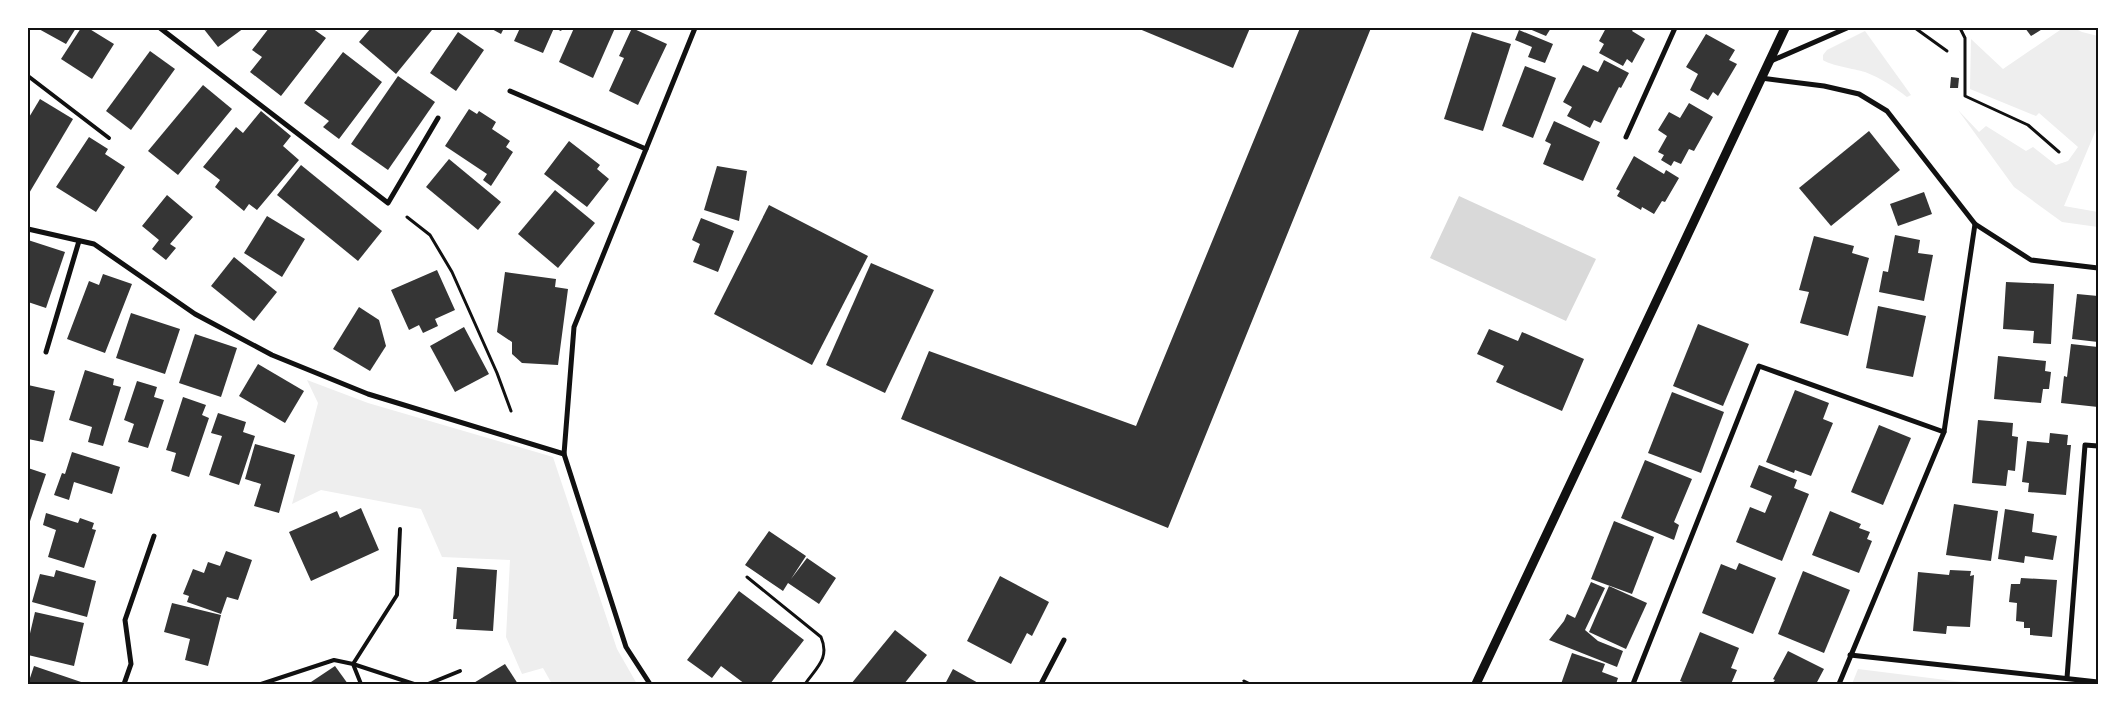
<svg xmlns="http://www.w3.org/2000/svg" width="2126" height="712" viewBox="0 0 2126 712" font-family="Commissioner,sans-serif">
<rect width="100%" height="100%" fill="#fff"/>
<g fill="#eee">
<polygon points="2063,28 2074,28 2082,32 2098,36 2098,125 2064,206 2098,212 2098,227 2062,222 2014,187 1958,110 1979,132 1986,126 2026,151 2033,147 2056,165 2068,161 2078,147 2039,113 2036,116 1970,89 1971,39 2003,69"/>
<path d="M1865 31 1911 95 1907 97C1894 87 1881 78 1865 72 1855 69 1829 65 1823 60V55L1827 50Z"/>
<polygon points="307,380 368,403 553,457 617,649 637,684 552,684 543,668 522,674 506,637 510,560 442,557 421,509 321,490 292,504 318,403"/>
<polygon points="1858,669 1978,684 1852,684"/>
</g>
<polygon fill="#d9d9d9" points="1459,196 1596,259 1566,321 1430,258"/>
<g fill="#353535">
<polygon points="37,28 76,28 66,44"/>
<polygon points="81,28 88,28 114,44 92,79 61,59"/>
<polygon points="203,28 244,28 218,47"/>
<polygon points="269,28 312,28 326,38 281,96 250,72 262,57 252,50"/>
<polygon points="371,28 429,28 432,30 396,74 359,42"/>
<polygon points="490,28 504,28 501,34"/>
<polygon points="520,28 563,28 561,31 554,28 543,53 514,41"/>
<polygon points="574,28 615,28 593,78 559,62"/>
<polygon points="632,28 667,44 638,105 609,91 624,58 619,56"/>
<polygon points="1137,28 1250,28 1233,68"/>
<polygon points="1300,28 1371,28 1168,528 901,419 929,351 1136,426"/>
<polygon points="1527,28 1551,28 1546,36"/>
<polygon points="1606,28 1634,28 1632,31 1645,39 1632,63 1627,59 1623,66 1599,53 1604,44 1599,41"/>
<polygon points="2025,28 2044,28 2031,36"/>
<polygon points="1519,30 1553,44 1545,63 1528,57 1532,47 1515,40"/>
<polygon points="458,32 484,50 456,91 430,73"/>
<polygon points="1472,32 1511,44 1483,131 1444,119"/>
<polygon points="1706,34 1735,50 1729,60 1737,64 1718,96 1713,92 1708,100 1690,90 1698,74 1686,67"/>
<polygon points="150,51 175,69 131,130 106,111"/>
<polygon points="343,52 382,82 339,139 323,127 329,121 304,103"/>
<polygon points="1604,60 1629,73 1621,88 1619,87 1601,123 1594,120 1590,128 1567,116 1572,107 1563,102 1583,65 1598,72"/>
<polygon points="1525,66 1556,78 1533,138 1502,126"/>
<polygon points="398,76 435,102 388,170 351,144"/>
<polygon points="1951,77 1959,78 1958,88 1950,88"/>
<polygon points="203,85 232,109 178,175 148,151"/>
<polygon points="40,99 73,119 28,195 28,119"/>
<polygon points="1689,103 1713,117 1694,151 1689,149 1681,164 1674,161 1671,166 1661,160 1664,155 1658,152 1667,136 1658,130 1669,112 1680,118"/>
<polygon points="469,109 477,114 479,111 496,122 492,129 510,141 506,147 513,152 491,186 483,180 487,174 445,146"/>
<polygon points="261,111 291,136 283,146 299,160 257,210 249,204 244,211 215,187 220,180 203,167 236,127 243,133"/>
<polygon points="1554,121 1600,142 1583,181 1543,164 1551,144 1545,141"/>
<polygon points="1869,131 1900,170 1831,226 1799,188"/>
<polygon points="89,137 108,149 105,154 125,167 96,212 56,187"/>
<polygon points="569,141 600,165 597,169 609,179 587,207 544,174"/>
<polygon points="1634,156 1664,174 1666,170 1679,178 1665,202 1662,201 1654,214 1642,207 1641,210 1617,196 1620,191 1616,189"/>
<polygon points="449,159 501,202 478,230 426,187"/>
<polygon points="301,165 382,231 358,261 277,195"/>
<polygon points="717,166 747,171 739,221 704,210"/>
<polygon points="555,190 595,223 558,268 518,234"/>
<polygon points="1924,192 1932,214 1898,226 1890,204"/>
<polygon points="167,195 193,217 170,244 176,248 166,260 152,249 159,240 142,226"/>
<polygon points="769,205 868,256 812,365 714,314"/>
<polygon points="267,216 305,239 282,277 244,253"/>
<polygon points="701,218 734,231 718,272 693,262 700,244 692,240"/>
<polygon points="1895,235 1920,240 1918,253 1933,255 1924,301 1879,292 1883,271 1888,272"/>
<polygon points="1814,236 1854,246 1852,253 1869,258 1848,336 1800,323 1809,292 1799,290"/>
<polygon points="28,240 65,252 46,308 28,302"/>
<polygon points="234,257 277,292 254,321 211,286"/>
<polygon points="871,263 934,290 885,393 826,365"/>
<polygon points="437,270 455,310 435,319 438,326 423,333 419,325 409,330 391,290"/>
<polygon points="505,272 556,279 555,287 568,289 558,365 522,363 512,354 512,342 497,332"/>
<polygon points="103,274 132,284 105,353 67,339 89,281 99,285"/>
<polygon points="2006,282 2054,284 2051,344 2033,343 2034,331 2003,329"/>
<polygon points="2077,294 2098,296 2098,342 2072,339"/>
<polygon points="1878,306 1926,316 1913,377 1866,368"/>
<polygon points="359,307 379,320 386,346 370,371 333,349"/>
<polygon points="131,313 180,329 165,374 116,358"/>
<polygon points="1698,324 1749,344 1723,406 1673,386"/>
<polygon points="464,327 489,374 455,392 430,346"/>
<polygon points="1489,329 1518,341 1522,332 1584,359 1562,411 1496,382 1504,366 1477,354"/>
<polygon points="195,334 237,348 221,397 179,383"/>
<polygon points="2071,344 2098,347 2098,407 2061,403 2064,376 2067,377"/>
<polygon points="1998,356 2046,361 2045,371 2051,372 2049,389 2043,389 2041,403 1994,399"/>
<polygon points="258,364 304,391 285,423 239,396"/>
<polygon points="85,370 114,379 113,385 121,387 103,446 88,442 92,427 69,420"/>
<polygon points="137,381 157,387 154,397 164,400 148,448 128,442 134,424 124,420"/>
<polygon points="28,385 55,391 43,442 28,439"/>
<polygon points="1795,390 1829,403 1823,419 1833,423 1811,476 1795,470 1794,473 1766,462"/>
<polygon points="1672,392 1724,412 1701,473 1648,453"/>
<polygon points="183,397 206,405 202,415 209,418 189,477 171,471 176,453 166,450"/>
<polygon points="218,413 246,422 243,432 255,436 239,485 209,475 222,436 211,433"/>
<polygon points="1978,420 2013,423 2012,436 2018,437 2015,471 2008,470 2006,486 1972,483"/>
<polygon points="1879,425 1911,438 1883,505 1851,492"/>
<polygon points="2050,433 2068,435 2067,445 2071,445 2066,495 2028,492 2029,483 2022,482 2027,441 2049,443"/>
<polygon points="255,444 295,455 279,513 254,506 261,484 245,479"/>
<polygon points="72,452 120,467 112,494 74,482 69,500 54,495 62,473 65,474"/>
<polygon points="1645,460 1692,479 1674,522 1679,525 1674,540 1621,518"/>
<polygon points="1759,465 1797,480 1794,488 1809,494 1782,561 1736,542 1750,507 1765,513 1772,496 1750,487"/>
<polygon points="28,468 46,474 28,527"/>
<polygon points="1954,504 1998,511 1991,561 1946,555"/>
<polygon points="361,508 379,550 311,581 289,532 337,511 340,518"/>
<polygon points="2005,509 2034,514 2032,532 2057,536 2053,560 2025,556 2024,563 1998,559"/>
<polygon points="1830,511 1861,524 1859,528 1870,532 1867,539 1872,541 1859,573 1812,555"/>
<polygon points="46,513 78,523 80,518 94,523 92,529 96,530 84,568 48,557 56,530 43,525"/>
<polygon points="1614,521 1654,537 1632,594 1591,579"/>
<polygon points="769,531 806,556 791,579 807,558 836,578 819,604 788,583 783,591 745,565"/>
<polygon points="226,551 252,560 238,600 227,597 221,614 187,602 189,596 183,594 193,569 204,573 208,562 220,566"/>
<polygon points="1739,563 1776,578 1753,634 1702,613 1721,564 1736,570"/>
<polygon points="457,567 497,570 493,631 456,629 457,619 453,619"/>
<polygon points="56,570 96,581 87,617 32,602 40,574 54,577"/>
<polygon points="1950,570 1971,571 1970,576 1974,575 1970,627 1947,626 1946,634 1913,631 1918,572 1949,575"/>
<polygon points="1803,571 1850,590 1824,653 1778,634"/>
<polygon points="1000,576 1049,602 1032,636 1027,633 1011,664 967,641"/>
<polygon points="2021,578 2057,580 2052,637 2030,635 2030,628 2024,628 2024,622 2016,621 2017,603 2009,602 2011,584 2020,584"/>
<polygon points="1591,582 1605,588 1585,630 1598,641 1623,651 1617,667 1549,640 1564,621 1567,614 1575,618"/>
<polygon points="1609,586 1647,603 1626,649 1589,632"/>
<polygon points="739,591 804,640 770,684 745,684 721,666 712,678 687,660"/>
<polygon points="172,603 221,615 208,666 185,660 190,639 164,632"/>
<polygon points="35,612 84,623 74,666 28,655 28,642"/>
<polygon points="895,630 927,655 904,684 851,684"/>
<polygon points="1700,632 1739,648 1731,668 1737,670 1731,684 1688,684 1680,681"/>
<polygon points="1788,651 1824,669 1816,684 1772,684 1775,680 1773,679"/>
<polygon points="1572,653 1605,664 1602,672 1618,678 1616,684 1561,684"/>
<polygon points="505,664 518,684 472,684"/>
<polygon points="34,666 84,683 84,684 28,684"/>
<polygon points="335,666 348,684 308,684"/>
<polygon points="953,669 980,684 945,684"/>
</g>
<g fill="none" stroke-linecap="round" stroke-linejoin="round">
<g stroke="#111" stroke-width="3">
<polyline points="1915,28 1947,51"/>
<polyline points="1960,28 1965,38 1965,96 2028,125 2059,152"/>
<polyline points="407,217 430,235 452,272 497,373 511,411"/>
<path d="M747 577 821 637C830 658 817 667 805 684"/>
<polyline points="1244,681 1250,684"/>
</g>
<g stroke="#111" stroke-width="4">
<polyline points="28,76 109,138"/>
<polyline points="400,529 397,595 353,664 414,684"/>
<polyline points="261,684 334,660 353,664 361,684"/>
<polyline points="428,684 460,671"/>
</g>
<g stroke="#111" stroke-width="5">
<polyline points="160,28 388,203 438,118"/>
<polyline points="1771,61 1847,28"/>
<polyline points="1761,78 1824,86 1859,94 1887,111 1975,224 1944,432 1839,684"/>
<polyline points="510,91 646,149"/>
<polyline points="1626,137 1675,28"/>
<polyline points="1975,224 2031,260 2098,268"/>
<polyline points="28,229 94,244 195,314 272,355 368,394 564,454"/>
<polyline points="46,352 79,241"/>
<polyline points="1850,655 2098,682"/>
<polyline points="2067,678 2085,445 2098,446"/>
<polyline points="124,684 131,664 125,620 154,536"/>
<polyline points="650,684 626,647 564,454 574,327 695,28"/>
<polyline points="1041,684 1064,640"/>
<polyline points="1633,684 1759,366 1944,432"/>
</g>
<polyline stroke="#111" stroke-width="9" points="1476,684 1785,28"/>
</g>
<rect width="2126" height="712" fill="none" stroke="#ffffff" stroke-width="58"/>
<rect x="29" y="29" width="2068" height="654" fill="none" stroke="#111" stroke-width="2"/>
</svg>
